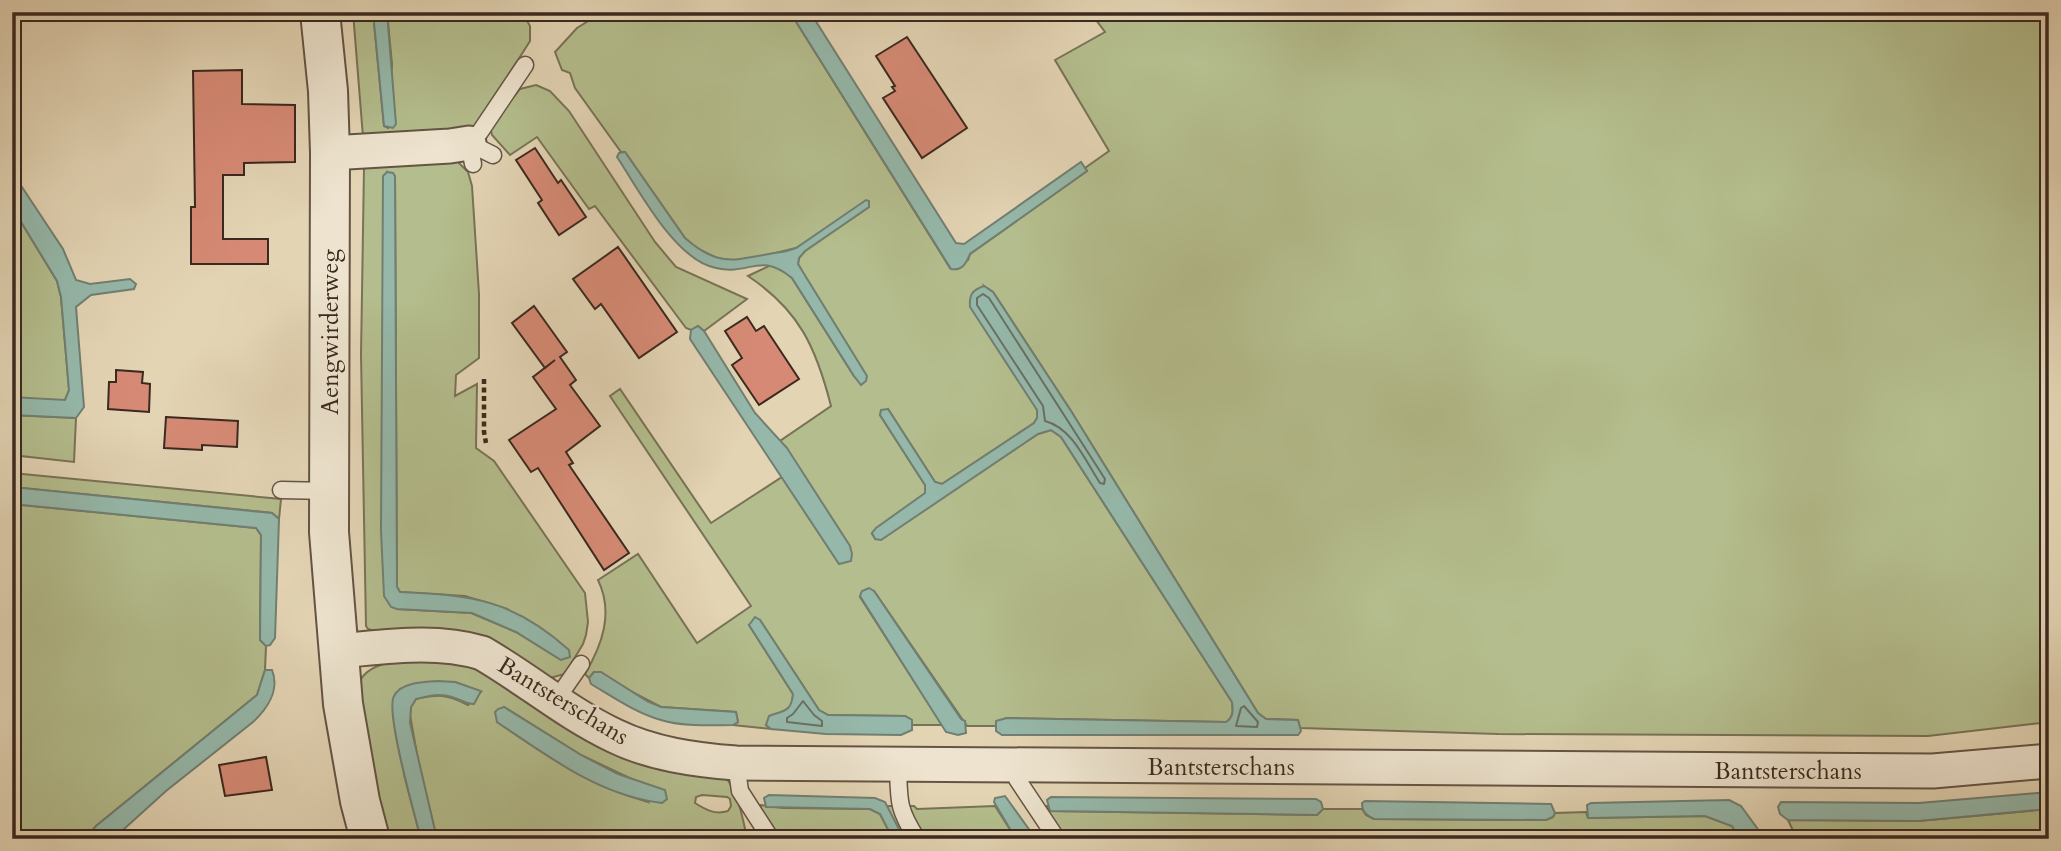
<svg xmlns="http://www.w3.org/2000/svg" width="2061" height="851" viewBox="0 0 2061 851" font-family="Cardo,serif">
<rect width="100%" height="100%" fill="#e3d4b4"/>
<filter id="stains"><feTurbulence type="fractalNoise" baseFrequency=".00286" numOctaves="4"/><feColorMatrix values="0 0 0 0 .2 0 0 0 0 .09 0 0 0 0 .02 0 0 0 .5 -.17"/></filter>
<radialGradient id="worn" r=".72"><stop offset=".6" stop-color="#630" stop-opacity="0"/><stop offset="1" stop-color="#630" stop-opacity=".3"/></radialGradient>
<g fill="#b4bd8d" stroke="#787356" stroke-width="2" fill-rule="evenodd">
<polygon points="353,12 373,12 384,126 388,128 392,64 387,12 522,12 530,26 530,41 479,122 462,136 363,137"/>
<path d="M603 12H790L950 268 968 260 970 254 1087 171 1085 168 1109 151 1055 60 1105 32 1090 12H2049V722L1928 736 1498 734 1300 728 1298 720 1266 719 1258 713 1071 411 993 292 984 286 1037 410V418L1034 423 942 484 935 482 888 409 880 415 925 485V494L877 528 872 534 876 539 1038 434 1051 430 1061 437 1232 702C1233 710 1234 717 1226 722L1007 718 997 721 996 726H967L874 591 860 597 942 725H912V720L905 716 828 715 819 710 760 620 749 625 793 694 792 705 766 725 771 729 733 725 738 722 736 712 661 707 594 672 589 678 585 674C602 645 614 613 598 580L638 554 697 643 751 606 610 396 620 389 711 523 782 477 839 563 787 448 780 441 831 406C816 347 799 310 748 276L771 265 780 268 792 278 854 376 862 384 798 264 799 258 805 251 869 207 796 248 747 260 737 261 717 258 696 248 685 238 625 152H621L575 88 570 73 562 70 555 52 577 28Z"/>
<polygon points="536,85 550,91 569,111 655,242 676,267 747,299 704,331 698,326 691,330 686,328 595,206 589,209 537,137 510,155 492,135 490,127 520,89"/>
<path d="M372 160H456L468 172 472 186 479 294V358L456 375 455 396 477 384 476 448 494 461 585 593 588 622 586 635 583 644 565 674 550 678 378 632 368 629 366 626 361 355 364 168ZM387 172 395 176 397 587 400 592 465 596 507 609 561 660 516 632 471 613 397 609Z"/>
<polygon points="12,207 57,281 61,297 69,390 65,400 50,401 12,397"/>
<polygon points="12,415 76,418 74,462 12,455"/>
<polygon points="12,473 281,499 279,519 272,513 264,512 12,487"/>
<polygon points="12,504 256,528 261,535 260,640 266,646 265,670 257,695 96,826 85,839 12,839"/>
<path d="M461 658 722 772C737 790 741 810 746 833H740L733 839H437L420 771 410 715 411 707 416 699C439 694 447 694 468 705L481 692 455 682 400 689 404 774 421 839H383L364 748 360 681C373 654 433 660 461 658ZM504 707 581 755 634 780 648 802C591 786 545 755 497 722ZM702 795 727 797 730 799 731 806 728 811C715 815 706 810 695 803L696 797Z"/>
<polygon points="761,805 783,808 870,809 880,814 893,839 774,839 759,815"/>
<polygon points="886,806 914,806 917,809 995,806 1016,839 904,839"/>
<polygon points="1039,806 1047,806 1050,811 1317,815 1323,809 1362,809 1366,815 1374,819 1546,820 1553,817 1555,813 1586,812 1588,818 1705,816 1732,826 1740,839 1061,839"/>
<polygon points="2049,809 2049,839 1797,839 1788,820 1918,821"/>
</g>
<g fill="#95b8aa" stroke="#717f72" stroke-width="2">
<polygon points="373,12 387,12 396,124 393,128 384,126"/>
<path d="M790 12H810L956 243 964 244 1081 162 1087 171 970 254C966 264 962 271 951 269Z"/>
<path d="M625 152 685 238C717 266 731 261 769 254 779 252 787 252 796 248L866 200 869 201V207L805 251 799 258 798 264 867 376 866 381 861 385 854 376 792 278C759 251 751 276 716 268 675 260 639 190 617 157L619 153Z"/>
<polygon points="12,172 63,249 76,280 90,284 130,279 136,284 134,289 91,295 76,307 84,407 76,418 12,415 12,397 65,400 69,390 61,297 57,281 12,207"/>
<path d="M387 172 393 173 395 176 397 587 400 592C472 595 514 600 569 650L570 657 561 660 516 632 472 613 397 609 391 607 384 596 381 531 383 176Z"/>
<path d="M984 286 993 292 1071 411 1258 713 1266 719 1298 720 1301 731 1298 735H1002L996 731V721L1007 718 1226 722C1234 717 1233 710 1232 702L1061 437 1051 430 1038 434 881 540 875 539 872 533 876 528 925 493V485L880 415 881 410 888 409 935 482 942 484 1034 423 1037 418V410L970 307C969 295 972 290 984 286Z"/>
<polygon points="698,326 704,331 755,413 787,448 850,546 852,554 851,561 839,564 690,339 691,330"/>
<polygon points="12,487 272,513 279,519 275,638 270,645 266,646 260,640 261,535 256,528 12,504"/>
<polygon points="869,588 874,591 961,719 965,721 966,733 958,735 946,732 860,596 862,591"/>
<path d="M755 617 760 620 819 710 828 715 905 716 912 720V730L901 735 826 734 771 729 766 725 769 716C784 710 791 713 793 694L749 625Z"/>
<path d="M265 670H272C280 690 267 709 253 722L166 791 113 839H85L96 826 257 695Z"/>
<path d="M594 672H601L647 701 661 707 736 712 738 722 733 725C709 725 684 727 661 720 636 713 613 697 591 684L589 678Z"/>
<path d="M438 681 455 682 481 691 474 704C465 704 460 699 452 697 439 693 428 696 416 699L411 707 410 723 437 839H421C415 816 385 712 394 696 401 682 424 682 438 681Z"/>
<path d="M504 707 581 755 618 774 665 790 667 799 662 803C599 796 548 756 497 722L495 712 498 709Z"/>
<polygon points="2049,792 2049,809 1918,821 1788,820 1780,814 1778,807 1781,802 1919,803"/>
<polygon points="769,795 875,798 885,802 904,839 893,839 880,814 870,809 766,807 764,798"/>
<polygon points="1005,796 1036,839 1016,839 994,802 995,798"/>
<polygon points="1051,797 1316,799 1321,802 1323,809 1317,815 1050,811 1047,800"/>
<polygon points="1729,800 1741,806 1765,839 1740,839 1732,826 1705,816 1588,818 1587,805 1591,803"/>
<path d="M1365 801 1551 804 1555 813 1553 817 1546 820 1374 819C1366 815 1362 812 1362 803Z"/>
</g>
<g fill="none" stroke-linecap="round" stroke-linejoin="round">
<g stroke="#687064" stroke-width="2">
<path d="M983 294 989 298 1105 479 1104 484 1100 483C1085 460 1072 428 1045 421L1043 406 977 305V298Z"/>
<polygon points="803,701 814,715 822,721 822,726 787,722 787,718 793,714"/>
<polygon points="1244,706 1258,722 1257,727 1236,726 1241,708"/>
</g>
</g>
<g fill="#d68a75" stroke="#3b291f" stroke-width="2">
<polygon points="907,37 967,128 922,158 883,98 895,91 892,87 895,86 876,56"/>
<polygon points="242,70 242,104 295,105 295,162 244,163 244,175 223,175 223,239 268,239 268,264 191,264 191,207 195,207 193,71"/>
<polygon points="535,148 558,183 561,180 586,217 559,235 538,203 542,200 516,160"/>
<polygon points="618,247 677,332 639,358 601,304 595,309 573,279"/>
<polygon points="534,306 567,352 560,357 576,380 570,385 600,426 566,452 573,463 569,465 629,553 604,570 538,468 531,472 509,440 556,409 533,377 555,360 545,368 512,323"/>
<polygon points="747,317 756,331 764,326 799,379 759,405 732,365 742,358 725,331"/>
<polygon points="116,370 143,372 142,383 150,384 149,412 108,409 109,382 116,382"/>
<polygon points="166,417 238,421 237,447 202,445 202,450 164,448"/>
<polygon points="266,757 272,790 225,796 219,765"/>
</g>
<g fill="none" stroke-linecap="round" stroke-linejoin="round">
<defs>
<g id="service">
<polyline points="469,143 480,132 525,65"/>
<polyline points="473,164 469,143 493,155"/>
<polyline points="281,490 329,491"/>
<polyline points="556,700 581,664"/>
<polyline points="736,763 740,791 771,839"/>
<path d="M898 764C899 800 897 808 917 839"/>
<polyline points="1019,765 1017,779 1057,839"/>
</g>
<g id="minor">
<polyline points="330,153 450,146 469,143"/>
<path d="M337 651C386 647 435 639 482 653 527 679 568 714 615 736 652 754 695 760 736 763L1933 771 2049 761"/>
</g>
<polyline id="tertiary" points="320,12 328,91 330,153 329,532 343,704 360,801 370,839"/>
</defs>
<use href="#service" stroke="#655444" stroke-width="19"/>
<use href="#minor" stroke="#655444" stroke-width="37"/>
<use href="#tertiary" stroke="#655444" stroke-width="42"/>
<polyline stroke="#3b291f" stroke-width="4.5" stroke-dasharray="5 3.5" stroke-linecap="butt" points="484,379 484,432 486,443"/>
<use href="#service" stroke="#ede3ce" stroke-width="16"/>
<use href="#minor" stroke="#ede3ce" stroke-width="33"/>
<use href="#tertiary" stroke="#ede3ce" stroke-width="38"/>
</g>
<g text-anchor="middle" dominant-baseline="central" stroke-width="5" stroke-linejoin="round" paint-order="stroke">
<g font-size="24" fill="#3b291f" stroke="#ede3ce">
<text transform="translate(330 332) rotate(-90)">Aengwirderweg</text>
<text transform="translate(563 701) rotate(31)">Bantsterschans</text>
<text x="1221" y="767">Bantsterschans</text>
<text x="1788" y="771">Bantsterschans</text>
</g>
</g>
<rect width="2061" height="851" fill="none" stroke="#e3d4b4" stroke-width="42"/>
<rect x="14" y="14" width="2033" height="823" fill="none" stroke="#3b291f" stroke-width="3.5"/>
<rect x="21" y="21" width="2019" height="809" fill="none" stroke="#3b291f" stroke-width="2"/>
<rect width="100%" height="100%" filter="url(#stains)"/>
<rect width="100%" height="100%" fill="url(#worn)"/>
</svg>
